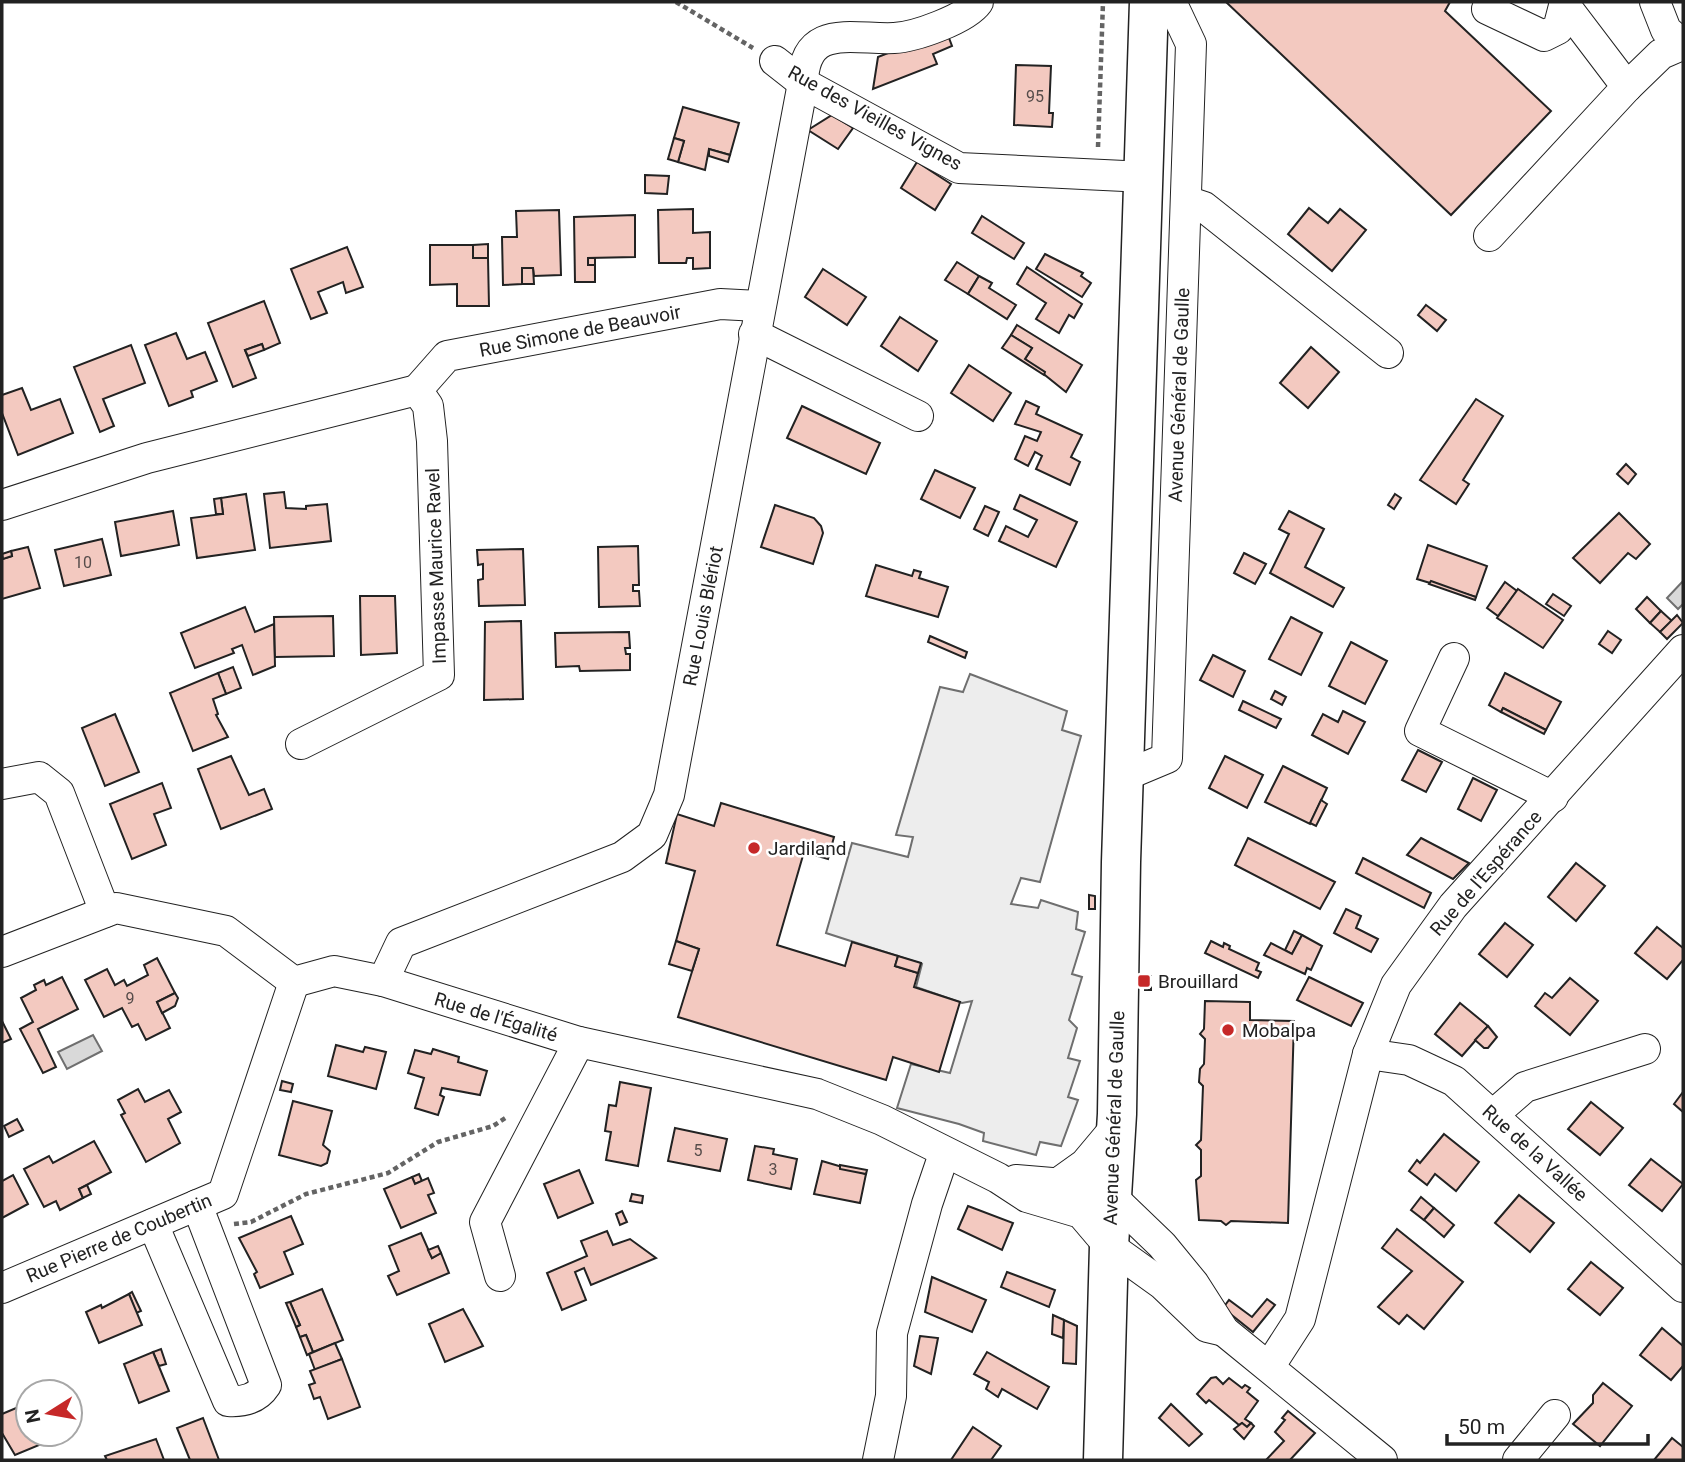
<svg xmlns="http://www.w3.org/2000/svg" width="1685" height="1462" viewBox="0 0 1685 1462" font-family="Roboto,sans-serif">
<rect width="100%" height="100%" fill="#fff"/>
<polygon fill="#ededed" stroke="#6f6f6f" stroke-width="2" points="970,674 1067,711 1062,730 1081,736 1040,882 1021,878 1011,904 1038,908 1041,900 1078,912 1076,929 1085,932 1072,974 1082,977 1069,1020 1077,1028 1068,1058 1080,1061 1068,1097 1078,1100 1061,1146 1040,1142 1036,1155 983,1141 984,1133 959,1124 897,1108 911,1064 950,1073 972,1001 962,1003 916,987 922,964 826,933 852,843 908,857 913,837 896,835 940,687 963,692"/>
<g fill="#d9d9d9" stroke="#6f6f6f" stroke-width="2">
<polygon points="1683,581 1683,604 1678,609 1667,598"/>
<polygon points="93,1035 102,1051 67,1069 58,1052"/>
</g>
<g fill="#f3c9c0" stroke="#222" stroke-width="2">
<polygon points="1226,2 1450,2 1445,11 1551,111 1451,215"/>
<polygon points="946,30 952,46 933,54 937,64 873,89 878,57"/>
<polygon points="1016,65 1051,66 1049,113 1053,113 1052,127 1014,125"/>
<polygon points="683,107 739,123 730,155 709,149 705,170 678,162 684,141 674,138"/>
<polygon points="832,115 853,128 838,149 808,130"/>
<polygon points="674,138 684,141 678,162 668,159"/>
<polygon points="709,149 730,155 728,162 709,156"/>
<polygon points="917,162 951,184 935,210 901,188"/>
<polygon points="645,175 669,176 667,194 645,193"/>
<polygon points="1309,208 1328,223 1340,209 1366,230 1332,271 1288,234"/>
<polygon points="693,209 693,233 710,232 710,268 693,269 693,258 687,258 686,263 659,263 658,210"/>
<polygon points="559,210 561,275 534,276 533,268 522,268 522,284 503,285 502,237 517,237 516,211"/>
<polygon points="635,215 635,257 588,258 588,265 595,265 595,282 575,282 574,217"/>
<polygon points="982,216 1024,243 1014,259 972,233"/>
<polygon points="488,244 488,258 473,258 473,245"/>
<polygon points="430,245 473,245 473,258 488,258 489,306 457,306 457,284 430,285"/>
<polygon points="347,247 363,287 346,293 343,282 318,292 327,313 311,319 291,269"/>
<polygon points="1045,254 1083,273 1081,276 1091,283 1082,297 1036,269"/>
<rect x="588" y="258" width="7" height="7"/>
<polygon points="957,262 979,276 968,294 945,280"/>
<polygon points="1027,267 1082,304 1074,318 1069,315 1059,333 1036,319 1046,303 1017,284"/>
<polygon points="522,268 533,268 534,284 522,284"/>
<polygon points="823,269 866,297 847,325 805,297"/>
<polygon points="979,276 992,283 989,288 1016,305 1007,319 968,294"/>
<polygon points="264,301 280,343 264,350 262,344 245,350 256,378 233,387 208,323"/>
<polygon points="1426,305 1446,320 1437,331 1418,315"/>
<polygon points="900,317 937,341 918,371 881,346"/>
<polygon points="1017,325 1082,365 1066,392 1025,359 1032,348 1011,335"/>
<polygon points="176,333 187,359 205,352 217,381 191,391 193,397 169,406 145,345"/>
<polygon points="1011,335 1032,348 1025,359 1045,372 1044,375 1002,348"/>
<polygon points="262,344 264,350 248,356 245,350"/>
<polygon points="131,345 145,383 103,399 114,426 100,432 74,367"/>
<polygon points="1311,347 1339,372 1308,408 1280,383"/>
<polygon points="969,365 1011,393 993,421 951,393"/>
<polygon points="22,388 31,410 60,399 73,433 18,455 2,413 2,395"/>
<polygon points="1476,399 1503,416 1463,480 1469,484 1456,504 1420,480"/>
<polygon points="1026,401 1039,407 1036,414 1082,435 1071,457 1080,462 1070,485 1036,469 1042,456 1035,452 1028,466 1015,459 1025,436 1037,441 1041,432 1015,424"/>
<polygon points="802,406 880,443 866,474 787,438"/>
<polygon points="1626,464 1636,474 1628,484 1617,474"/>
<polygon points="935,470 975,488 960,518 921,499"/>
<polygon points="284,492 286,508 306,509 306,506 327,504 331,541 270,548 264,494"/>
<polygon points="246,494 255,550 197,558 191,518 223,514 221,498"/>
<polygon points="1395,494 1401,498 1394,509 1388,505"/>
<polygon points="1020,495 1077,522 1056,567 999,541 1006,526 1028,537 1037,520 1014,509"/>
<polygon points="221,498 223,514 216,514 214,499"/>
<polygon points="775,505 814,518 821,526 823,533 813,564 761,547"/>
<polygon points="985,506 999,512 988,536 974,529"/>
<polygon points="173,511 179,545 121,556 115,522"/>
<polygon points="1289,511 1324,529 1305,567 1344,588 1333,607 1270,573 1289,534 1279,529"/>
<polygon points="1619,513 1650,544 1636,559 1628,553 1600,583 1573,558"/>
<polygon points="102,539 111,575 64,586 55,550"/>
<polygon points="1428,545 1487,566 1476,597 1417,579"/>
<polygon points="638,546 639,585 633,585 633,591 639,591 640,606 599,607 598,547"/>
<polygon points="28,547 40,588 2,599 2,559 12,556 11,551"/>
<polygon points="523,549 525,605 479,606 478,580 483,579 483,564 478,565 477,550"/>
<polygon points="11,551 12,556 3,559 2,554"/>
<polygon points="1244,553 1266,564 1255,584 1234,573"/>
<polygon points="876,565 912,576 914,570 921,572 919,578 948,587 938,617 866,596"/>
<polygon points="1431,581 1476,597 1475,600 1429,584"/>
<polygon points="1505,582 1517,591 1498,616 1487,608"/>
<polygon points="1518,589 1563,620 1543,648 1497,618"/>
<polygon points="1553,594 1571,606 1564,616 1546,604"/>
<polygon points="360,596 395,596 397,653 361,655"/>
<polygon points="1647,597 1661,611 1650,623 1636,609"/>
<polygon points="245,607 255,632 274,624 275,666 253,675 242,645 232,649 234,653 195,668 181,633"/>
<polygon points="1661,611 1672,621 1660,632 1650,623"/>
<polygon points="1677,615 1683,623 1667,639 1660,632"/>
<polygon points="333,616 334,656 275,657 274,617"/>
<polygon points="1291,617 1322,633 1301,675 1269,659"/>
<polygon points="521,621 523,699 484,700 485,622"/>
<polygon points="1608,631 1621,640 1612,653 1599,644"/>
<polygon points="629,632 630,648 625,648 626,654 630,654 630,670 580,671 579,666 556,667 555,633"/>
<polygon points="930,636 967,652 965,658 928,642"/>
<polygon points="1351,642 1387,661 1365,704 1329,686"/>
<polygon points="1213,655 1245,671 1233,697 1200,680"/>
<polygon points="233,667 241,688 226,694 218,673"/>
<polygon points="218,673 226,694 213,699 218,714 216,715 228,737 193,751 170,693"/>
<polygon points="1505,673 1561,702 1546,730 1503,708 1501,712 1489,705"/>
<polygon points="1275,691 1286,697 1282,705 1271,699"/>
<polygon points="1243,701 1281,719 1276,728 1239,710"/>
<polygon points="1503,708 1546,730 1544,734 1501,712"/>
<polygon points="1343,711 1365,722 1348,754 1312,735 1323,714 1338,722"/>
<polygon points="115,714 139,772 105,786 82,728"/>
<polygon points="1418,750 1442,762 1426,792 1402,780"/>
<polygon points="231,756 249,795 264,789 272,809 221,829 198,769"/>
<polygon points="1225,756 1263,775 1247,808 1209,788"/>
<polygon points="1283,766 1327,788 1310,824 1265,802"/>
<polygon points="1473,778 1497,790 1481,821 1458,809"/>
<polygon points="162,783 171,808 154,814 166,845 132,859 110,804"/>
<polygon points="1321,800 1327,804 1316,826 1310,823"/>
<polygon points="721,803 834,837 828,859 804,852 777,945 845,966 852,942 898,956 895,966 918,973 914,987 960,1002 939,1072 893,1057 886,1080 678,1017 699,949 676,941 695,871 666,863 677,814 714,826"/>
<polygon points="1248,838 1335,882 1320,909 1235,865"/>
<polygon points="1421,838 1469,863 1453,879 1407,855"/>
<polygon points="1363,858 1431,893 1424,908 1356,873"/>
<polygon points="1576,863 1605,886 1576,921 1548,897"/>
<polygon points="1089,895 1095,896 1095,909 1089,909"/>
<polygon points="1346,909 1361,916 1356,928 1378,939 1371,952 1334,933"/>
<polygon points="1505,923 1533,945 1507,977 1479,954"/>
<polygon points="1657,927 1683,948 1683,960 1667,979 1635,953"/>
<polygon points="1294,931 1302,935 1292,954 1285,950"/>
<polygon points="1302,935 1322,946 1311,970 1307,968 1305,974 1264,955 1271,943 1292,954"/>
<polygon points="676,941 699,949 692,971 669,964"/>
<polygon points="1211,941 1223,947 1224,943 1230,946 1229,949 1259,963 1256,970 1261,972 1258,978 1205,953"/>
<polygon points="898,956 921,963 918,973 895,966"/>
<polygon points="157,958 175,993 157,1002 170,1028 146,1040 138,1024 132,1027 122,1008 104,1017 85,980 107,969 115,985 124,980 127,986 148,975 144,965"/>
<rect x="1145" y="976" width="6" height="14"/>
<polygon points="62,977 78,1009 38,1029 56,1067 43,1073 20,1029 33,1022 21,998 36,990 34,985 44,980 46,985"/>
<polygon points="1309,977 1363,1003 1351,1026 1297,1000"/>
<polygon points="1570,978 1598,1001 1570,1035 1535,1006 1545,993 1552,998"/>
<polygon points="175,993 178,998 175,1006 162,1013 157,1002"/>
<polygon points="1205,1001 1250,1002 1250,1020 1294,1021 1288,1223 1231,1221 1226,1225 1221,1221 1199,1220 1196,1180 1201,1176 1201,1150 1196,1145 1201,1140 1203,1086 1199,1082 1200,1069 1204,1064 1205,1039 1200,1034 1204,1029"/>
<polygon points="1460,1003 1488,1026 1462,1056 1435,1034"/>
<polygon points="2,1021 11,1039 2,1043"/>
<polygon points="1488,1026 1497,1037 1488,1048 1484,1048 1475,1040"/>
<polygon points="336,1045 363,1052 365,1047 386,1052 376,1089 328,1076"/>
<polygon points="433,1049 459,1057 458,1062 487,1071 480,1095 442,1088 440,1095 444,1097 438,1115 415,1108 424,1078 408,1073 415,1050 431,1054"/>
<polygon points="282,1081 293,1084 291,1092 280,1090"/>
<polygon points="620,1082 651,1088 638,1166 606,1160 611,1132 605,1131 609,1105 616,1106"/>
<polygon points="138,1089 145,1102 169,1090 181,1112 168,1119 180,1143 146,1162 121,1115 125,1113 118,1100"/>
<polygon points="1683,1092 1683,1112 1674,1104"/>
<polygon points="293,1101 332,1111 323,1145 330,1151 327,1163 321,1166 279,1155"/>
<polygon points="1591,1102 1623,1128 1600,1155 1568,1129"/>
<polygon points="17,1119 23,1130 9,1137 4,1126"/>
<polygon points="675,1128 727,1139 720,1171 668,1161"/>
<polygon points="1444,1134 1479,1162 1456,1191 1435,1174 1427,1185 1409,1171 1417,1160 1420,1163"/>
<polygon points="94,1141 111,1172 79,1189 83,1198 60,1210 56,1201 44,1207 24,1169 49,1156 53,1163"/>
<polygon points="755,1146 774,1149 773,1154 797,1159 791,1189 748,1180"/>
<polygon points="1651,1159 1683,1184 1662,1211 1629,1185"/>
<polygon points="822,1161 866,1174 860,1203 814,1194"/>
<polygon points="840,1165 867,1170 866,1174 840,1169"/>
<polygon points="579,1170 593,1203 558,1218 544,1184"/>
<polygon points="419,1174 422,1181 415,1184 412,1177"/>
<polygon points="13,1175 28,1204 2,1218 2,1181"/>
<polygon points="412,1177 415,1184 428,1178 434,1193 428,1195 436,1213 401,1228 384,1189"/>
<polygon points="87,1185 91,1194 83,1198 79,1189"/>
<polygon points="632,1194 643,1196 642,1203 630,1201"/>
<polygon points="1519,1195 1554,1223 1530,1252 1495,1223"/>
<polygon points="1421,1197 1434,1208 1424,1220 1411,1210"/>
<polygon points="968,1206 1013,1223 1002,1250 958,1229"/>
<polygon points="1434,1208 1454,1225 1444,1237 1424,1220"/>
<polygon points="622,1211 627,1222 620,1225 616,1214"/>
<polygon points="291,1216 303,1244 284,1252 293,1274 260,1288 254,1274 257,1272 239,1238"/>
<polygon points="1397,1229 1463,1282 1424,1329 1407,1315 1399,1324 1378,1307 1412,1271 1382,1248"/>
<polygon points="607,1231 613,1245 630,1239 656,1258 591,1285 584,1268 575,1272 586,1300 562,1310 547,1273 587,1256 581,1241"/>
<polygon points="421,1233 432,1258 441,1253 449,1273 397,1295 388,1276 399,1271 389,1246"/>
<polygon points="438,1246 441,1253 432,1258 428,1250"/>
<polygon points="1591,1262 1623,1288 1600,1315 1568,1289"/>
<polygon points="1007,1272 1055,1290 1049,1307 1001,1287"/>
<polygon points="932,1277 986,1300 972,1332 925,1312"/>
<polygon points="322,1289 343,1340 313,1352 306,1335 300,1337 296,1327 300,1325 290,1302"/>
<polygon points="132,1292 141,1311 136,1313 129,1294"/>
<polygon points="129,1294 142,1325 99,1343 86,1312 101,1305 102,1308"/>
<polygon points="1267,1299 1275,1305 1253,1332 1223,1308 1229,1300 1252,1317"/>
<polygon points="290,1302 300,1325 296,1327 286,1303"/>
<polygon points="463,1309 483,1346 445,1362 429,1324"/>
<polygon points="1053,1315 1064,1320 1063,1338 1052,1334"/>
<polygon points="1064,1320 1077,1326 1076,1364 1063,1363"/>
<polygon points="1662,1328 1683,1346 1683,1366 1671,1380 1640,1355"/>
<polygon points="306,1335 313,1352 307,1355 300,1337"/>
<polygon points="920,1336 938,1338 931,1374 914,1366"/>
<polygon points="335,1343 342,1359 315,1370 309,1354"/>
<polygon points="161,1349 166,1364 159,1366 153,1352"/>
<polygon points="153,1352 169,1391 139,1403 124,1364"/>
<polygon points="987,1352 1049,1387 1037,1409 1002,1389 998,1397 986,1389 989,1382 974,1374"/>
<polygon points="342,1359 360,1407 328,1419 320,1397 314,1399 309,1385 315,1383 310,1371"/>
<polygon points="1216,1377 1223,1384 1229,1378 1242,1388 1245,1385 1250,1388 1247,1392 1258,1401 1245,1419 1251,1423 1247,1427 1242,1423 1239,1425 1209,1400 1206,1403 1197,1394 1211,1378"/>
<polygon points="1603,1383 1632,1406 1600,1446 1573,1424 1593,1403 1593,1395"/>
<polygon points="28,1403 28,1434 41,1434 44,1443 15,1455 2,1433 2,1414"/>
<polygon points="1171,1404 1202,1434 1189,1446 1159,1418"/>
<polygon points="1288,1411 1315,1433 1290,1460 1266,1460 1284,1441 1275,1432 1285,1420 1282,1418"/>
<polygon points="203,1418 219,1460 190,1460 177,1428"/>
<polygon points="1242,1423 1247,1427 1251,1423 1254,1426 1244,1439 1234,1429"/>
<polygon points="973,1427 1001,1446 991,1460 951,1460"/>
<polygon points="1672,1438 1683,1447 1683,1460 1654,1460"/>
<polygon points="156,1439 164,1460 107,1460 105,1456"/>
</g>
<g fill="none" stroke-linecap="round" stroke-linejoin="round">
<defs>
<g id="minor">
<polyline points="1655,2 1666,30 1683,45"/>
<polyline points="1487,9 1544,36 1558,29 1565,2"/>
<polyline points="775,61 803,83 959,168 1145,177"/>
<polyline points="1627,87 1661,54 1682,45"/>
<polyline points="1186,201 1204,207 1388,353"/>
<polyline points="1489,236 1627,87 1564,4"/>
<polyline points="754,334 918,416"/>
<polyline points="417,390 447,356 720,304 759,306"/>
<polyline points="2,505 147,458 417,390"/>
<polyline points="1454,658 1420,731 1553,797"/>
<polyline points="301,744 439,675 432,441 428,406 417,390"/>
<polyline points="1124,776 1167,758 1191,44 1174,8 1156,2"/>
<polyline points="2,784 39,777 59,793 105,912"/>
<polyline points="2,952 116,908 226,931 294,982 334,971 383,981 579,1042 817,1094 882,1120 998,1178 1027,1197 1081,1213 1109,1246 1162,1284 1207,1327 1224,1331"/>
<path d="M383 981 401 943 622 857 652 835 669 795 803 83C804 22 853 40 894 38 915 37 966 19 978 2"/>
<polyline points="1368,1054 1409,1060 1454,1081 1683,1287"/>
<polyline points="1494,1114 1525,1087 1645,1049"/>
<polyline points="1016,1180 1088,1186 1111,1196 1162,1245 1194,1284 1224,1331 1382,1460"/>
<polyline points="1057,1184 1085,1164 1116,1127"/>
<path d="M153 1224 228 1401C244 1402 257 1399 266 1385L197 1205"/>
<polyline points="500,1276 485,1222 579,1042"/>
<polyline points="2,1288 223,1194 294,982"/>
<polyline points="1269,1367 1300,1319 1368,1054 1396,985 1453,906 1683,650"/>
<polyline points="878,1460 891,1396 892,1333 927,1204 944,1154"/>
<polyline points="1518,1460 1555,1415"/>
</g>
<polyline id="major" points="1103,1460 1109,1246 1117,1114 1121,862 1149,2"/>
</defs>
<use href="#minor" stroke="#222" stroke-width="32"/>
<use href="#major" stroke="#222" stroke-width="41"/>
<g stroke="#646464" stroke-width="4.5" stroke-dasharray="5 3.5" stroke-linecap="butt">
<polyline points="676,2 753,48"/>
<polyline points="1098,147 1103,2"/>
<polyline points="234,1224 251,1222 306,1194 388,1173 438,1142 493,1126 507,1117"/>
</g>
<use href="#minor" stroke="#fff" stroke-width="30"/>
<use href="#major" stroke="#fff" stroke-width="38"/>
</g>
<g fill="#c62828" stroke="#fff" stroke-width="2.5">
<circle cx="754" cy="848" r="7"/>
<rect x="1137" y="974" width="14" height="14" rx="3.5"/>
<circle cx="1228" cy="1030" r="7"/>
</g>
<g text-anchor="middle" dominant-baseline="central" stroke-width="5" stroke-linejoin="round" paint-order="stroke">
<g font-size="16" fill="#564c4a">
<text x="1035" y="96">95</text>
<text x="83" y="562">10</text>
<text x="130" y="998">9</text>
<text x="698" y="1150">5</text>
<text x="773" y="1169">3</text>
</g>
<g font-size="19" fill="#222" stroke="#fff">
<text transform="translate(875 118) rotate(29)">Rue des Vieilles Vignes</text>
<text transform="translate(580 331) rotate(-11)">Rue Simone de Beauvoir</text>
<text transform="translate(1179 395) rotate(-88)">Avenue Général de Gaulle</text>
<text transform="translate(436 566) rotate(-92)">Impasse Maurice Ravel</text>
<text transform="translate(703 616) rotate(-79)">Rue Louis Blériot</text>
<text transform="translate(1486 873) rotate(-49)">Rue de l'Espérance</text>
<text transform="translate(496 1017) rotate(17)">Rue de l'Égalité</text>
<text transform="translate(1114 1118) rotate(-88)">Avenue Général de Gaulle</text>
<text transform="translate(1535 1153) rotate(42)">Rue de la Vallée</text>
<text transform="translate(119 1238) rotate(-23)">Rue Pierre de Coubertin</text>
</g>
<g font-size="19" fill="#222" stroke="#fff" text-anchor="start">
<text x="768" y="848">Jardiland</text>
<text x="1158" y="981">Brouillard</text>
<text x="1242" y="1030">Mobalpa</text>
</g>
</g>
<rect width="1685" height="1462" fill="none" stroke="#222222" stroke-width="7"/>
<g transform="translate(49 1413) rotate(259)"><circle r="33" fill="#ffffff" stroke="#a7a7a7" stroke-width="2"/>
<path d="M0-5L12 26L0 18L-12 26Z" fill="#c62828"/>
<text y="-10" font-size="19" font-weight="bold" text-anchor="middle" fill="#222222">N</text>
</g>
<path d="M1447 1434v10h201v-10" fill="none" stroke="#222222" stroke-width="3.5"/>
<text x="1458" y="1434" font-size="21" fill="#222222" stroke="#ffffff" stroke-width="5" paint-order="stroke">50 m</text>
</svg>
